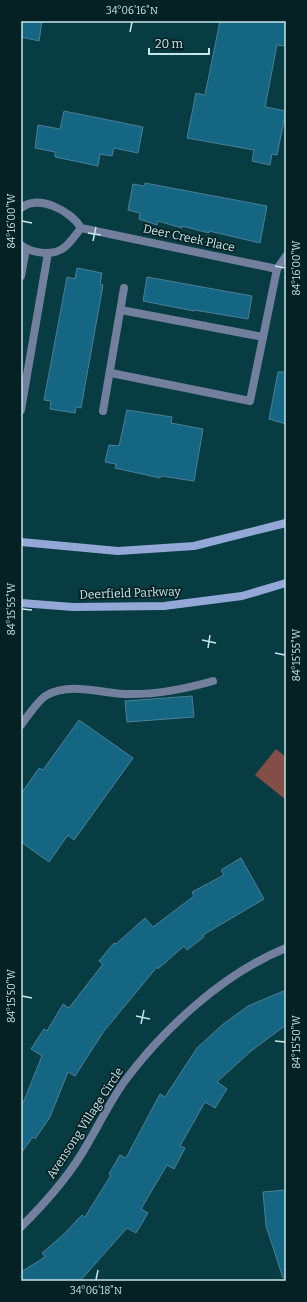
<svg xmlns="http://www.w3.org/2000/svg" width="307" height="1302" viewBox="0 0 307 1302" font-family="Bitter,serif">
<rect width="100%" height="100%" fill="#083c43"/>
<polygon fill="#834e48" points="276,749 286,757 286,800 255,775"/>
<g fill="#156683" stroke="#4b7f96">
<polygon points="21,21 42,21 39,41 21,37"/>
<polygon points="220,21 286,21 286,46 277,45 265,107 286,111 277,155 272,154 270,165 252,161 254,150 187,138 196,93 205,95"/>
<polygon points="64,111 143,127 138,153 114,148 112,156 100,154 98,166 55,157 55,152 35,148 38,125 60,129"/>
<polygon points="145,183 267,206 260,243 209,231 209,233 182,226 182,228 158,221 157,225 139,219 140,213 128,210 133,184 144,186"/>
<polygon points="77,268 102,273 100,284 103,285 81,408 76,407 75,413 50,409 51,401 44,400 67,277 75,279"/>
<polygon points="147,277 252,296 248,319 194,310 194,311 143,301"/>
<polygon points="278,372 286,372 286,424 269,419"/>
<polygon points="127,410 172,417 171,423 203,429 194,481 161,476 160,478 115,468 116,464 105,462 109,445 119,446"/>
<polygon points="192,696 194,717 127,722 125,701"/>
<polygon points="79,720 133,758 74,840 68,835 49,862 21,842 21,794 39,768 43,770"/>
<polygon points="241,858 264,899 203,935 204,937 187,950 184,946 158,969 157,967 104,1031 75,1076 68,1072 50,1117 35,1139 33,1137 21,1153 21,1108 42,1056 31,1049 44,1029 47,1031 63,1004 69,1008 103,964 99,961 114,943 116,944 145,918 153,927 194,896 192,892 224,875 221,870"/>
<polygon points="286,990 286,1025 251,1051 217,1082 227,1089 215,1108 205,1102 180,1146 185,1148 174,1169 167,1165 141,1209 148,1213 136,1233 127,1228 80,1281 21,1281 21,1272 45,1257 42,1253 63,1235 82,1215 85,1217 111,1175 109,1174 120,1155 126,1158 160,1094 165,1097 197,1048 222,1025 248,1006"/>
<polygon points="286,1190 286,1277 283,1278 266,1226 263,1192"/>
</g>
<g fill="none" stroke-linecap="round" stroke-linejoin="round">
<g stroke="#727f9d" stroke-width="8">
<path d="M21 208C39 194 71 211 81 228L277 269 286 256"/>
<path d="M21 245C31 253 51 256 62 249 69 245 76 234 81 228"/>
<polyline points="21,276 26,249"/>
<polyline points="121,310 263,337"/>
<polyline points="111,373 250,401 277,269"/>
<polyline points="21,410 48,253"/>
<polyline points="103,411 124,288"/>
<path d="M21 725C27 717 39 699 47 695 71 682 100 693 125 694 155 695 185 689 213 681"/>
<path d="M21 1227C42 1206 63 1183 79 1158 95 1133 107 1106 124 1082 163 1029 224 973 286 948"/>
</g>
<g stroke="#94a8d7" stroke-width="8">
<polyline points="21,542 118,551 194,546 286,523"/>
<polyline points="21,603 73,607 164,606 242,596 286,583"/>
</g>
</g>
<path fill="none" stroke="#c7e6ea" stroke-width="1.5" d="M130 32 132 22M22 221 32 223M88 233 101 235M93 241 96 227M275 266 285 268M22 609 32 610M202 640 216 643M208 648 210 635M275 653 285 655M22 996 32 998M136 1016 150 1019M141 1024 144 1010M275 1041 285 1042M96 1280 98 1270"/>
<g text-anchor="middle" dominant-baseline="central" stroke-width="3.5" stroke-linejoin="round" paint-order="stroke">
<g font-size="12" fill="#c7e6ea" stroke="#062124">
<text transform="translate(189 238) rotate(12)">Deer Creek Place</text>
<text transform="translate(130 593) rotate(-2)">Deerfield Parkway</text>
<text transform="translate(85 1123) rotate(-57)">Avensong Village Circle</text>
</g>
</g>
<rect width="307" height="1302" fill="none" stroke="#062124" stroke-width="44"/>
<path d="M149 48v6h60v-6" fill="none" stroke="#c7e6ea" stroke-width="2"/>
<text x="155" y="48" font-size="12" fill="#c7e6ea" stroke="#062124" stroke-width="3" paint-order="stroke">20 m</text>
<rect x="22" y="22" width="263" height="1258" fill="none" stroke="#c7e6ea" stroke-width="1.5"/>
<g font-size="10" text-anchor="middle" fill="#c7e6ea">
<text x="132" y="14">34°06'16"N</text>
<text transform="translate(11 221) rotate(-90)" y="4">84°16'00"W</text>
<text transform="translate(296 268) rotate(-90)" y="4">84°16'00"W</text>
<text transform="translate(11 609) rotate(-90)" y="4">84°15'55"W</text>
<text transform="translate(296 655) rotate(-90)" y="4">84°15'55"W</text>
<text transform="translate(11 996) rotate(-90)" y="4">84°15'50"W</text>
<text transform="translate(296 1042) rotate(-90)" y="4">84°15'50"W</text>
<text x="96" y="1294">34°06'18"N</text>
</g>
</svg>
